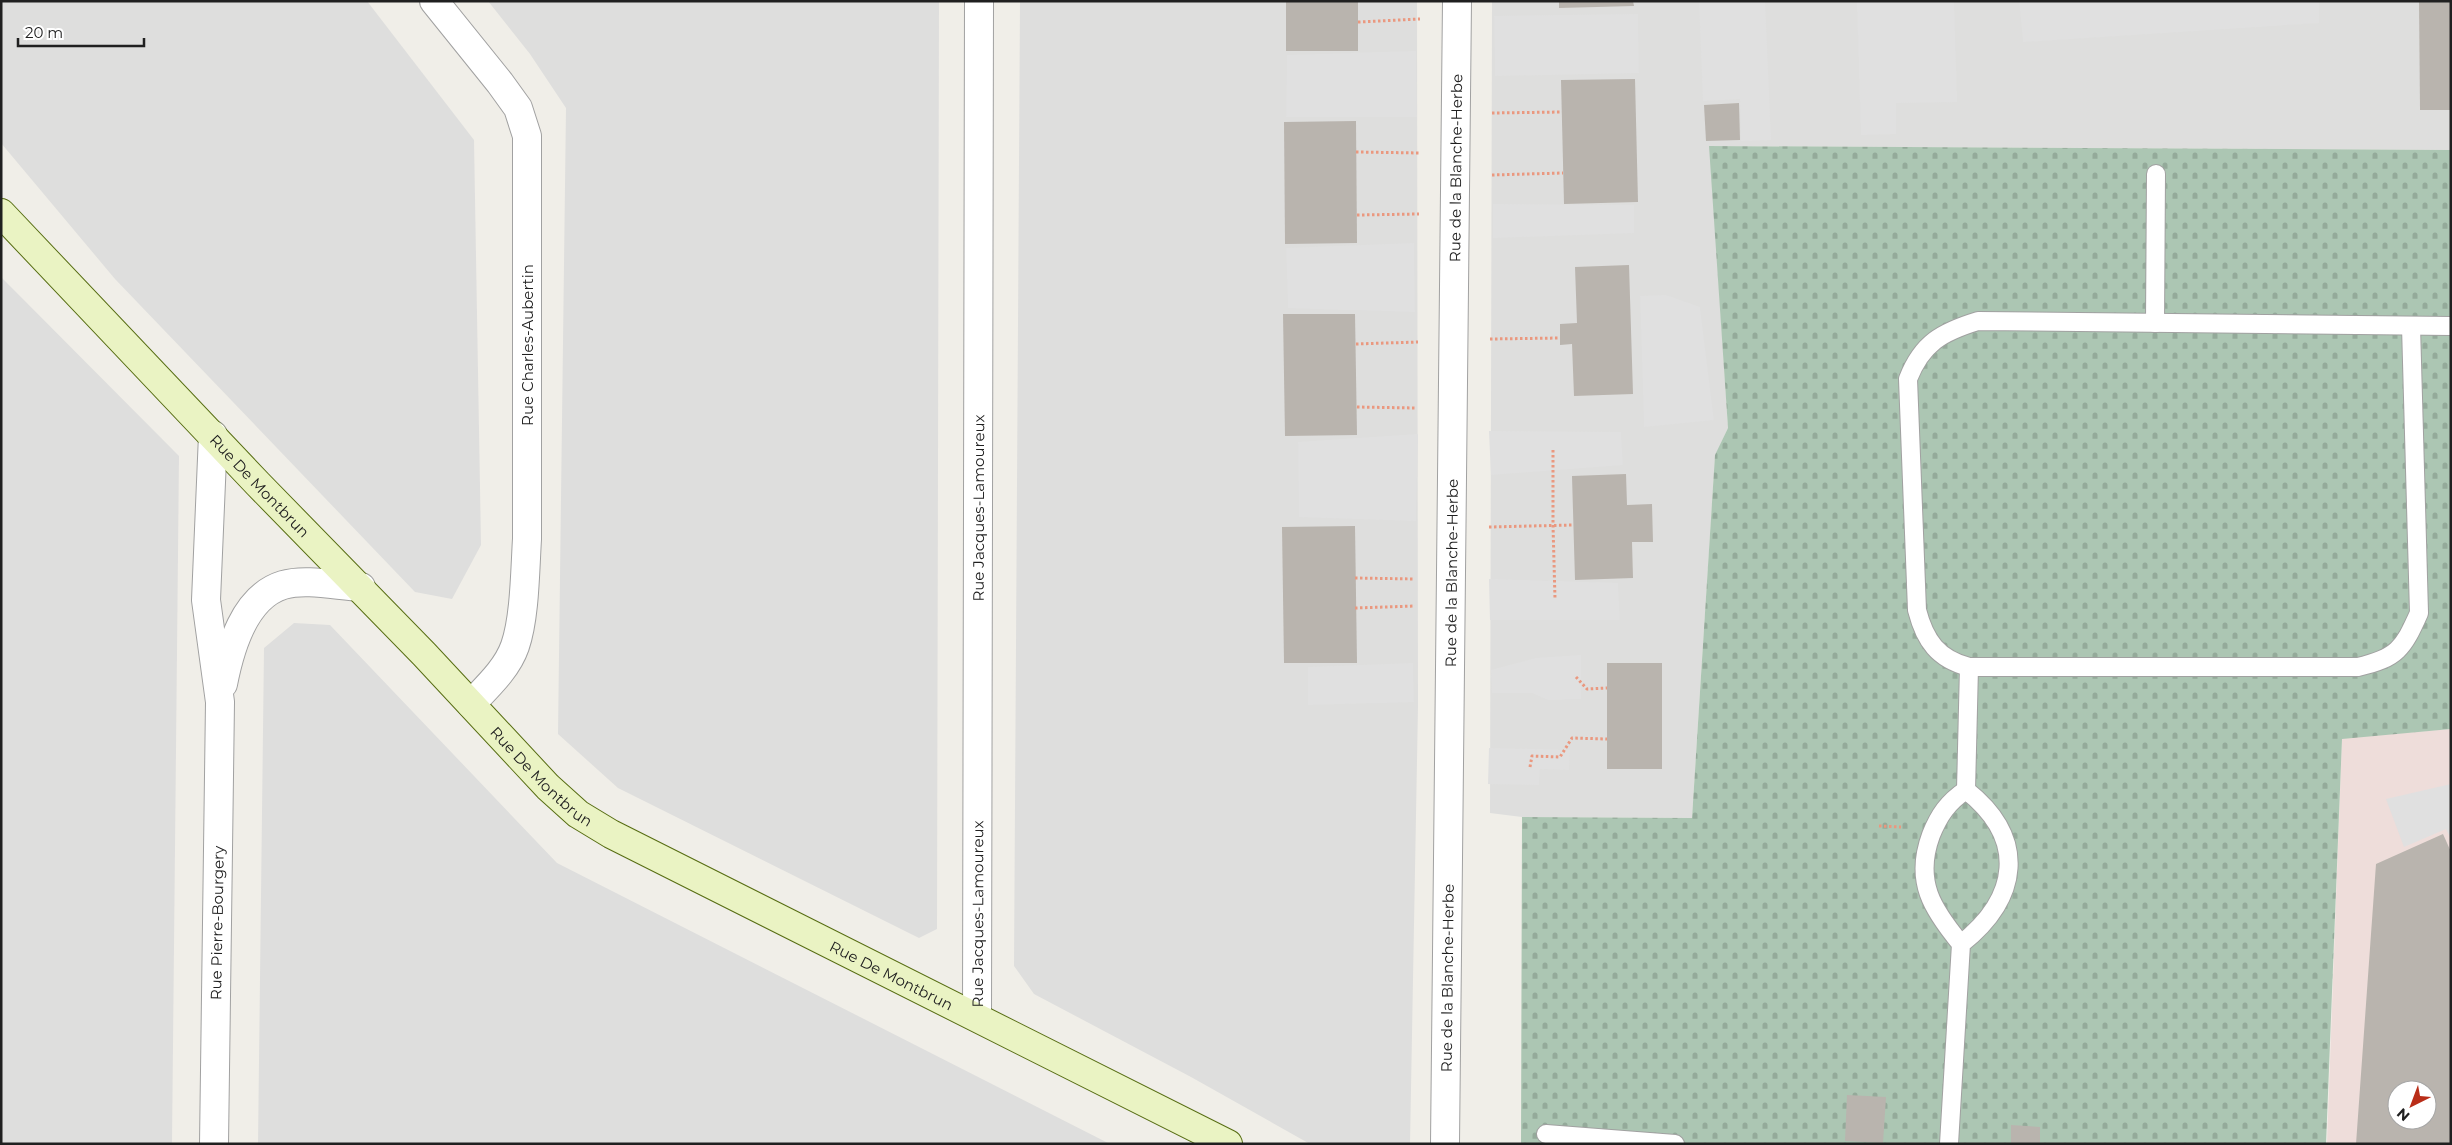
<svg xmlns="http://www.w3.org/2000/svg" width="2452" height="1145" viewBox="0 0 2452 1145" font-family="Montserrat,sans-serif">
<defs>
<pattern id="cemetery-stones" width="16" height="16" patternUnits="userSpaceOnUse" patternTransform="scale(1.25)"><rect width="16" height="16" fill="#acc6b3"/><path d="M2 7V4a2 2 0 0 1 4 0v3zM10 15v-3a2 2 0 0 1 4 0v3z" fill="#94aa9a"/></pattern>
</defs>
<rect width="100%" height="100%" fill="#f0eee8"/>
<g fill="#dededd">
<polygon points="1,1 367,1 474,140 481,545 452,599 415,592 115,279 1,143"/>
<polygon points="488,1 939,1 937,929 919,938 618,788 558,734 566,108 530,54"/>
<polygon points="1020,1 1417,1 1418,706 1410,1144 1310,1144 1191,1077 1034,994 1014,966"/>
<polygon points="1492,1 2451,1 2451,150 1710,146 1728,428 1715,456 1692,818 1522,817 1490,813"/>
<polygon points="1,277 179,456 172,1144 1,1144"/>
<polygon points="294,623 330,625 557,863 1110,1144 258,1144 264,648"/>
</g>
<path fill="#eeddda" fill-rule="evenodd" d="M2451 729V1144H2327L2342 738ZM2397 1090H2427V1120H2397Z"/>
<polygon fill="url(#cemetery-stones)" points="1709,146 2451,150 2451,729 2342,739 2326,1144 1521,1144 1522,817 1692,818 1715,455 1728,428"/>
<g fill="#e0e0e0">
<polygon points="1699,1 1765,1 1771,140 1741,141 1740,99 1703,101"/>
<polygon points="1857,1 1954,1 1957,102 1896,103 1896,134 1861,135"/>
<polygon points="2019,1 2319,1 2319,23 2023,42"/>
<polygon points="1638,14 1639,73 1495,76 1494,16"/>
<polygon points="1416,51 1417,117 1286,117 1287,55"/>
<polygon points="1493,204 1634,205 1634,233 1493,238"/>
<polygon points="1414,243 1415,312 1288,308 1286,248"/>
<polygon points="1666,295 1700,307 1714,420 1644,427 1640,296"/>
<polygon points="1489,431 1621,432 1623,465 1491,475"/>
<polygon points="1418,434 1416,521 1299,517 1298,442"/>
<polygon points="1489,579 1618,583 1620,620 1490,620"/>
<polygon points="1581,655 1581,699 1548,700 1532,693 1492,693 1491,670 1536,658"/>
<polygon points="1413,663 1414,702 1308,705 1308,667"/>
<polygon points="1489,748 1570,750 1569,770 1540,769 1539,785 1488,784"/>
<polygon points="2451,784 2451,839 2446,829 2404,847 2386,799"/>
</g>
<g fill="#b9b4ae" fill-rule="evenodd">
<rect x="1286" y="1" width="72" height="50"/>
<polygon points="1559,1 1633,1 1634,6 1559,8"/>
<polygon points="2419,1 2451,1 2451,110 2420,110"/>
<polygon points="1635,79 1638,202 1564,204 1561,80"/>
<polygon points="1739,103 1740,140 1706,141 1704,105"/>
<polygon points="1356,121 1357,243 1285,244 1284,122"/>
<polygon points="1629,265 1633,394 1574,396 1572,344 1560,345 1560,324 1577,323 1575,267"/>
<polygon points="1283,314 1355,314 1357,435 1285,436"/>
<polygon points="1626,474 1627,505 1652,504 1653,542 1632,542 1633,578 1575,580 1572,476"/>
<polygon points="1355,526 1357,663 1284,663 1282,527"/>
<rect x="1607" y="663" width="55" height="106"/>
<path d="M2443 834 2451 852V1144H2356L2376 864ZM2397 1090H2427V1120H2397Z"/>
<polygon points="1847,1095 1886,1097 1883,1143 1845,1141"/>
<polygon points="2011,1125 2040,1127 2040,1144 2011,1144"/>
</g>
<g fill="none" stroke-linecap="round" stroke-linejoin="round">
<defs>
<g id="lane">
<polyline points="2155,323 2156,174"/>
<path d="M1969 667H2358C2397 658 2403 649 2419 613L2411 326"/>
<path d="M1966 790 1969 667C1938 659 1925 641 1917 610L1908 379C1922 343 1942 332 1978 321L2451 326"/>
<polyline points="1546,1134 1675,1144"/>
<path d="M1949 1144 1961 944C1932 909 1914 881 1931 835 1939 815 1948 802 1966 790 2028 839 2019 898 1961 944"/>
</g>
<g id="street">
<path d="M434 1 500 83 518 108 527 136V539C525 570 525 617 515 646 507 669 487 687 471 704"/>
<polyline points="213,435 206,600 220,702 214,1144"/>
<path d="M223 684C230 648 244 597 283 585 306 578 338 586 361 587"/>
<path id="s1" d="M977 1016 979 1"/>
<path id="s2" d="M1445 1144 1457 1"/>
</g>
<g id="secondary">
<path id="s3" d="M1 213 258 484 424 654 548 787 578 814 611 834 1228 1144"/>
</g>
</defs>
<use href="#lane" stroke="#a1a1a1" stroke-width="20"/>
<use href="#street" stroke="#a1a1a1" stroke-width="30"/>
<use href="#secondary" stroke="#576d12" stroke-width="30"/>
<g stroke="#ea987f" stroke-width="3" stroke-dasharray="2.5 2.5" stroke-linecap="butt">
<polyline points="1358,22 1420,19"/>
<polyline points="1492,113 1562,112"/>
<polyline points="1356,152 1421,153"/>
<polyline points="1492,175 1563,173"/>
<polyline points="1357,215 1419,214"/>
<polyline points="1490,339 1560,338"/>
<polyline points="1356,344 1418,342"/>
<polyline points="1357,407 1416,408"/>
<polyline points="1553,450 1553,525 1555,599"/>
<polyline points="1489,527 1573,525"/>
<polyline points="1355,578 1415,579"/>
<polyline points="1355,608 1415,606"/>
<polyline points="1576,677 1587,689 1607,688"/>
<polyline points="1530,767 1532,756 1560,757 1572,738 1607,739"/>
<polyline points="1879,826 1901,827"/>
</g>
<use href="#lane" stroke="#fff" stroke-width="18"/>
<use href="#street" stroke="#fff" stroke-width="28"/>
<use href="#secondary" stroke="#eaf3c3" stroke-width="28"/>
</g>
<g text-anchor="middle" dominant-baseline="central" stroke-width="5" stroke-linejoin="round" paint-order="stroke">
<g font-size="15" fill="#202020" stroke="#fff">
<text stroke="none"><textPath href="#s2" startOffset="976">Rue de la Blanche-Herbe</textPath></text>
<text transform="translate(527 345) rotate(-90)">Rue Charles-Aubertin</text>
<text stroke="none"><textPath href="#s3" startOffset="376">Rue De Montbrun</textPath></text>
<text stroke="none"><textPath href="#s1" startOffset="508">Rue Jacques-Lamoureux</textPath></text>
<text stroke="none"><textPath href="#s2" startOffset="571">Rue de la Blanche-Herbe</textPath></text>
<text stroke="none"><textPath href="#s3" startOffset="781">Rue De Montbrun</textPath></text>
<text stroke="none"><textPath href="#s1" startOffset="102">Rue Jacques-Lamoureux</textPath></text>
<text transform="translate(217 923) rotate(-89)">Rue Pierre-Bourgery</text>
<text stroke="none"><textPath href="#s3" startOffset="1186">Rue De Montbrun</textPath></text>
<text stroke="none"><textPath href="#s2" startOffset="166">Rue de la Blanche-Herbe</textPath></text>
</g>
</g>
<rect width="2452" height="1145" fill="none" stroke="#202020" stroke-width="5"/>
<g transform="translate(2412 1105) rotate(222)"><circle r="24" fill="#ffffff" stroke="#a6a6a6"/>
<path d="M0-4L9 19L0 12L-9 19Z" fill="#b92d18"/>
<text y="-8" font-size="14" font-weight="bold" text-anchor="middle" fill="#202020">N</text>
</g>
<path d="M18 38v8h126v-8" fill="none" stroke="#202020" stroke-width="2.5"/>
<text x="25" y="38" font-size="15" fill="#202020" stroke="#ffffff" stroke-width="4" paint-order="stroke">20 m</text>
</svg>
